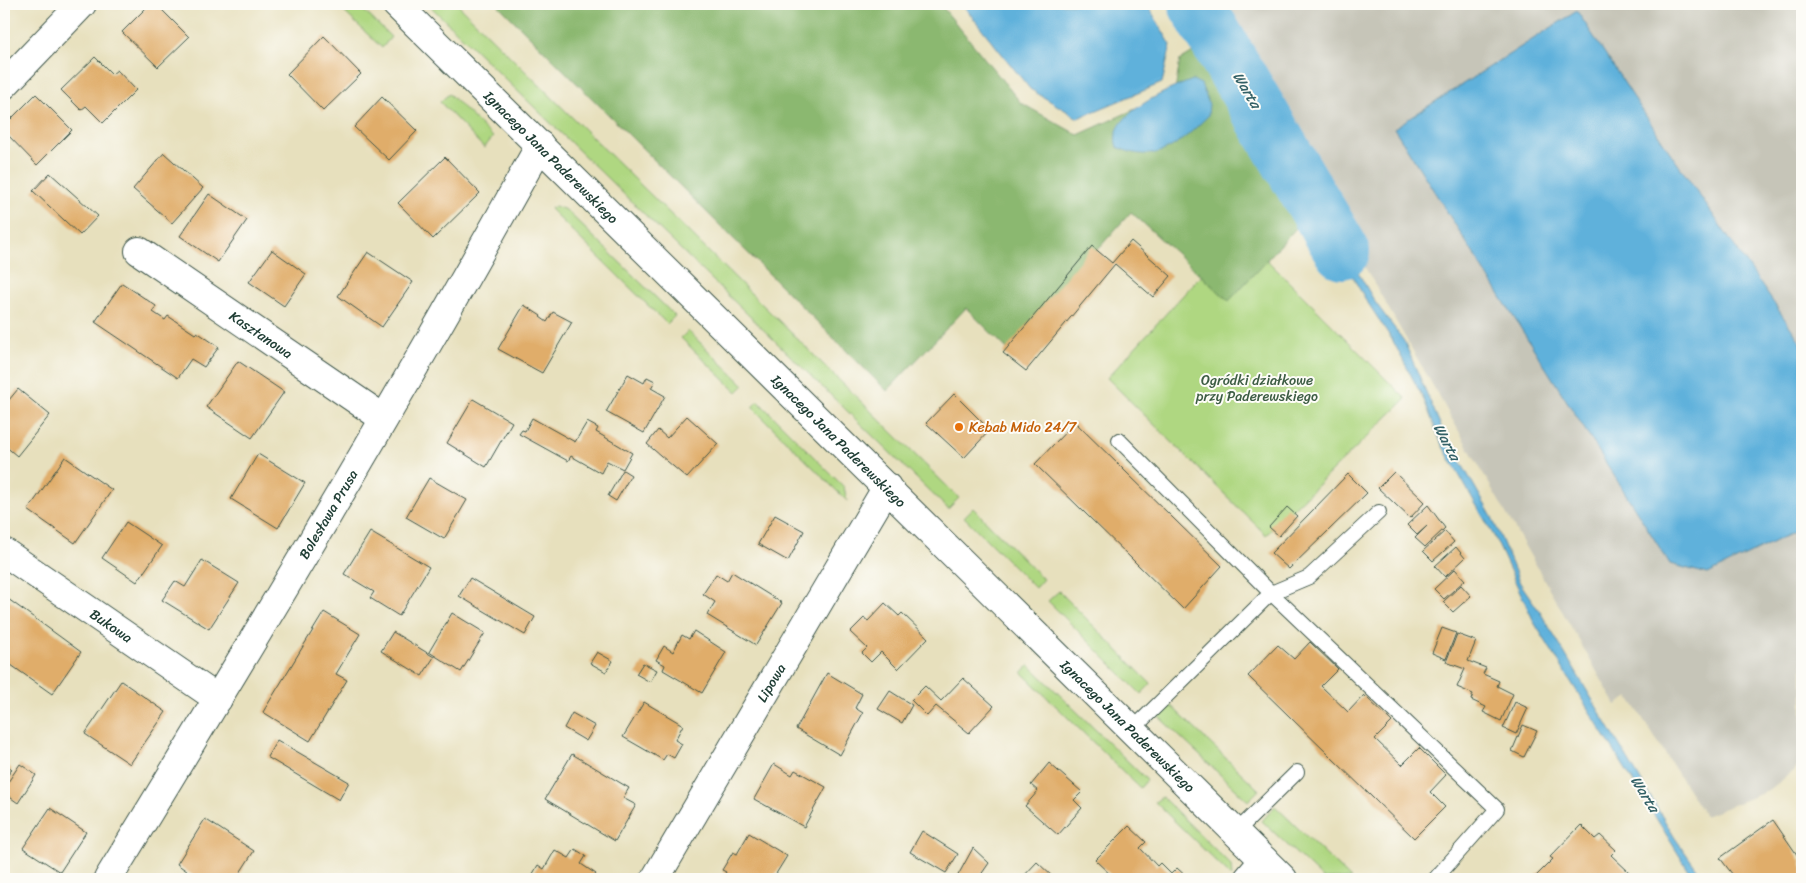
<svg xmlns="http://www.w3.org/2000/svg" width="1806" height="883" viewBox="0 0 1806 883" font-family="Sriracha,sans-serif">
<rect width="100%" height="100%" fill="#fdfcf7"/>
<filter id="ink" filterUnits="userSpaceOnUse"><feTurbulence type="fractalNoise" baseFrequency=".02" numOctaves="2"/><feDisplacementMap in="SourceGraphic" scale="10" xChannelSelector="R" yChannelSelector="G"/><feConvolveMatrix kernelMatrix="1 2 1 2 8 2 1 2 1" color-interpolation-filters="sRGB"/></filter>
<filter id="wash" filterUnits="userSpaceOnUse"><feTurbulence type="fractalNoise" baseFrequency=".0096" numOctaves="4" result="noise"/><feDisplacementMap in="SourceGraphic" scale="20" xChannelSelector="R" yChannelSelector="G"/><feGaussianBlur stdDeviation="1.12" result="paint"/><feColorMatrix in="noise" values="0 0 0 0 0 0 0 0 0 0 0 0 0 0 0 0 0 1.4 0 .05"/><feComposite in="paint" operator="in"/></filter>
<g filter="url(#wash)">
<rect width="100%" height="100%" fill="#e7e0bd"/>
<polygon fill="#c6c5b8" points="1214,4 1802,4 1802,764 1768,791 1705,816 1629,697 1616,705"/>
<g fill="#afd781" stroke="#678a5a">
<polygon points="336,4 357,4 391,37 382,48"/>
<polygon points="428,4 457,4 959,498 948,509"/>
<polygon points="449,94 493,137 484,148 440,102"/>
<polygon points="555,206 566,210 675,316 667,324 550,209"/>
<polygon points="1240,233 1406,399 1266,535 1107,378"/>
<polygon points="688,331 744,385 737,392 681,338"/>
<polygon points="758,401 844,487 847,501 752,407"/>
<polygon points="973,508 1043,579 1035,588 964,517"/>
<polygon points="1059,591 1151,684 1141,694 1048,601"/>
<polygon points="1029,665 1147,780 1140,788 1022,673"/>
<polygon points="1167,702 1259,790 1248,801 1156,714"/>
<polygon points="1162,797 1231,865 1232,877 1155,802"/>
<polygon points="1275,806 1351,879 1323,879 1262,821"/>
</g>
<polygon fill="#8bb86f" stroke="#557a52" points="497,4 940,4 1021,103 1078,135 1175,91 1180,60 1206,44 1309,214 1229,301 1131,212 1008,350 966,308 887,391"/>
<g fill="#5fb1db" stroke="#3f7788">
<polygon points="962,4 1147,4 1171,45 1162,83 1078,118 1030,89"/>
<polygon points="1187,4 1201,4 1296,164 1286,169"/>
<polygon points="1577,11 1669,151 1802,344 1802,528 1708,574 1670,564 1394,128"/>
<path d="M1193 80 1201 84 1209 104 1208 116C1179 144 1158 166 1117 147 1105 115 1169 89 1193 80Z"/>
<polygon points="1306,181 1375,302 1404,341 1443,431 1492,517 1520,583 1540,612 1675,838 1704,879 1694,879 1535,624 1494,536 1442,445 1424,400 1393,341 1366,300 1299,185"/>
</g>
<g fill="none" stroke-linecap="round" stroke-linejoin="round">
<polyline stroke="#5fb1db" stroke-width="56" points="1196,4 1342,251"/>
</g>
<g id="blocks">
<g fill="#e0ad6b">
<polygon points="150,4 156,4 189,37 158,67 122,32"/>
<polygon points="324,36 361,74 323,111 287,74"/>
<polygon points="95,57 112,74 117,70 136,90 103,123 86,106 81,110 61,90"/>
<polygon points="36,94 72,130 37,165 4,131 4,126"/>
<polygon points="382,97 417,131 389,160 354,127"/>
<polygon points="164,153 203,188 172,223 133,189"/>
<polygon points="445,157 480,193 433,239 398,203"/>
<polygon points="50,173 98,216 80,235 33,191"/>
<polygon points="209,194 247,220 218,262 180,236"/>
<polygon points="1131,241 1171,276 1153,297 1115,264 1026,371 1003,353 1092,246 1112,263"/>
<polygon points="272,250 306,274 284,306 249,282"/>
<polygon points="368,252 413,282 382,327 338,296"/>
<polygon points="122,283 156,306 153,312 165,320 168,316 195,334 197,332 219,347 204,367 191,359 178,378 95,322"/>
<polygon points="524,305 541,316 540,317 547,322 553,312 572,322 542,373 498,349"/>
<polygon points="238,361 284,392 252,438 206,407"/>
<polygon points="628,374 644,383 647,377 655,381 651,388 665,396 644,433 606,412"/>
<polygon points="18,389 50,415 17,456 4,445 4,406"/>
<polygon points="954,394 990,430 964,458 926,423"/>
<polygon points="473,399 512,422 486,467 447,443"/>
<polygon points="687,416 718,444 687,478 647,444 658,430 667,438"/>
<polygon points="532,418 575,442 587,422 598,428 596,432 632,453 623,469 607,461 601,473 571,456 568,461 519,434 522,430 525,431"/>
<polygon points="1075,422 1222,566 1183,609 1035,464"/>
<polygon points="258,454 305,483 278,528 231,499"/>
<polygon points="65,457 112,490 75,543 28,510"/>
<polygon points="623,470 631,475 616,501 608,496"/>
<polygon points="1394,472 1425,502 1410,518 1378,488"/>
<polygon points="1348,474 1367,493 1289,569 1271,553"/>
<polygon points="429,478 467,500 444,539 406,517"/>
<polygon points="1428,505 1445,528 1425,547 1415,538 1427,526 1417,535 1407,525"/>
<polygon points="1287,507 1297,516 1279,536 1269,527"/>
<polygon points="775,515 804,531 788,561 758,544"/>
<polygon points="126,522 162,546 137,582 102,558"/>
<polygon points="1445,531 1454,542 1433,561 1423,551"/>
<polygon points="370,532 429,567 399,616 370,598 374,592 344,574"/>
<polygon points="1456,547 1465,558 1445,577 1435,566"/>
<polygon points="202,560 239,583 209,629 162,600 175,581 185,587"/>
<polygon points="1455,569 1465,580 1444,599 1434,589"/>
<polygon points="732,572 782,603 756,645 707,615 715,602 703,594 716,574 727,581"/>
<polygon points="470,578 535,617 525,635 459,596"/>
<polygon points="1461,585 1471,596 1453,612 1443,602"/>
<polygon points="4,596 81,652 52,694 4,660"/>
<polygon points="885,603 899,616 902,613 928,638 898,669 881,652 871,662 862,653 867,648 850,632 864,618 868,621"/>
<polygon points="324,612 360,634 336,674 347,680 310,741 263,712"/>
<polygon points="452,613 485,633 461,672 429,652"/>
<polygon points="1442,628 1456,633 1446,659 1432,653"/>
<polygon points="694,631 726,652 702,693 663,670 665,665 656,660 664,646 673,652 682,635 689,639"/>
<polygon points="393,632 434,657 422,676 381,651"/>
<polygon points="1457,634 1476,641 1468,661 1486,668 1483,674 1499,681 1497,686 1513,694 1501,721 1483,712 1486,707 1471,700 1473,694 1457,687 1465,669 1446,662"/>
<polygon points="1310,642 1338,669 1321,686 1348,712 1364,695 1392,722 1375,739 1402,765 1419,748 1446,775 1430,792 1445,807 1414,838 1248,676 1278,645 1294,659"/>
<polygon points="597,652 613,661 606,672 590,663"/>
<polygon points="643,663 657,670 650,682 636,674"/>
<polygon points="827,673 862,694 855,708 863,713 840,755 796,729"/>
<polygon points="963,678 994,706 969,733 936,706 927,716 911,700 925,686 941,701"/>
<polygon points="121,681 166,712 130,764 85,734"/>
<polygon points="890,691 912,705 902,723 878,709"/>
<polygon points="644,702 683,725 675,740 682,744 674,758 667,754 663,760 623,737"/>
<polygon points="1515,702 1528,708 1516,734 1503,728"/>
<polygon points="572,713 595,726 586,741 564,728"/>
<polygon points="1523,725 1537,731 1524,757 1512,751"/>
<polygon points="277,740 349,782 339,800 267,757"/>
<polygon points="572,754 629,788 623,798 636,805 615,841 545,799"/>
<polygon points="4,763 12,769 4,781"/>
<polygon points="1049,763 1082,792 1074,800 1082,808 1058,835 1025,806 1038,791 1031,785"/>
<polygon points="20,764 36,775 18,803 4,793 4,788"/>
<polygon points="774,764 792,775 795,770 826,787 804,827 754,799"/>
<polygon points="50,808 86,832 60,872 23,848"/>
<polygon points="205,819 254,851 236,879 198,879 177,864"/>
<polygon points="1773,820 1802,862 1802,879 1736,879 1720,858"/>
<polygon points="1581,825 1595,839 1600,835 1616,850 1611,855 1630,873 1623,879 1533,879 1553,859 1550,857"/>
<polygon points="1129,826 1146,842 1140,848 1157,866 1160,863 1171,874 1177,868 1189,879 1115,879 1095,860"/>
<polygon points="922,831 958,854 946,873 910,852"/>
<polygon points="749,833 787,856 774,877 778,879 722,879 726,872 722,870 733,852 737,854"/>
<polygon points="973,848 989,863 978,879 956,879"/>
<polygon points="575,849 586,856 581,864 596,874 592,879 530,879 538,865 544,869 555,850 569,858"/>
<polygon points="1037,862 1054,878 1055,879 1021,879"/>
</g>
</g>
</g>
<g filter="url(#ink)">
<use href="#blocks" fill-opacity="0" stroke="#3d5549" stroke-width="1"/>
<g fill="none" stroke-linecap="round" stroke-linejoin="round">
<defs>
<g id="service">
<polyline points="1119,440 1271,593 1497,809 1435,879"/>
<polyline points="1132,730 1271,593 1309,577 1379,512"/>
<polyline points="1236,832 1297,772"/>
</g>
<g id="minor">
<polyline points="4,85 82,4"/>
<path id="s1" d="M139 251 383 418"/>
<path id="s2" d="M4 552 218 699"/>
<path id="s3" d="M108 879C256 637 403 393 540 145"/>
<path id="s4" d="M655 879 887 487"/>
<polyline points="1248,879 1264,860"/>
</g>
<g id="secondary">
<path id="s5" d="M396 4 1283 879"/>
</g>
</defs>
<use href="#service" stroke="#3d5549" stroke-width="16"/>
<use href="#minor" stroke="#3d5549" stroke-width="30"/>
<use href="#secondary" stroke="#3d5549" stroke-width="30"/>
<use href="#service" stroke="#fff" stroke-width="14"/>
<use href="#minor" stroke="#fff" stroke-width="28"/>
<use href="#secondary" stroke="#fff" stroke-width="28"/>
</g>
</g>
<circle fill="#e8710a" stroke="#fdfcf7" stroke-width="2" cx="959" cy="427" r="5"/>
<g text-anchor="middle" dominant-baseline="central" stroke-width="4" stroke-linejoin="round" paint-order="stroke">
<g font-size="14" fill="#1f3d34" stroke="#fdfcf7">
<text stroke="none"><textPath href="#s5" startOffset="218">Ignacego Jana Paderewskiego</textPath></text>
<text stroke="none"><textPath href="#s1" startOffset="148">Kasztanowa</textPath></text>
<text stroke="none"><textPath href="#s5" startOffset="622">Ignacego Jana Paderewskiego</textPath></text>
<text stroke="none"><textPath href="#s3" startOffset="426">Bolesława Prusa</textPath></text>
<text stroke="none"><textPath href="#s2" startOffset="130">Bukowa</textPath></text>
<text stroke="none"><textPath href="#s4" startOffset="228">Lipowa</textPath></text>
<text stroke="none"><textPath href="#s5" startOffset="1028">Ignacego Jana Paderewskiego</textPath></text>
</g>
<g font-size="14" fill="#3c5c43" stroke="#fdfcf7">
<text x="1257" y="380">Ogródki działkowe<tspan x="1257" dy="16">przy Paderewskiego</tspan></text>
</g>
<g font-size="14" fill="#c56008" stroke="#fdfcf7" text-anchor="start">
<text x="969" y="427">Kebab Mido 24/7</text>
</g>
<g font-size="15" font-style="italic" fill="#326066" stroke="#fdfcf7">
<text transform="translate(1247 90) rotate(59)">Warta</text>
<text transform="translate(1447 442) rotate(62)">Warta</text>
<text transform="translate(1645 794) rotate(58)">Warta</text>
</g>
</g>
<rect width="1806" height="883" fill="none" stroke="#fdfcf7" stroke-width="20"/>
</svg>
